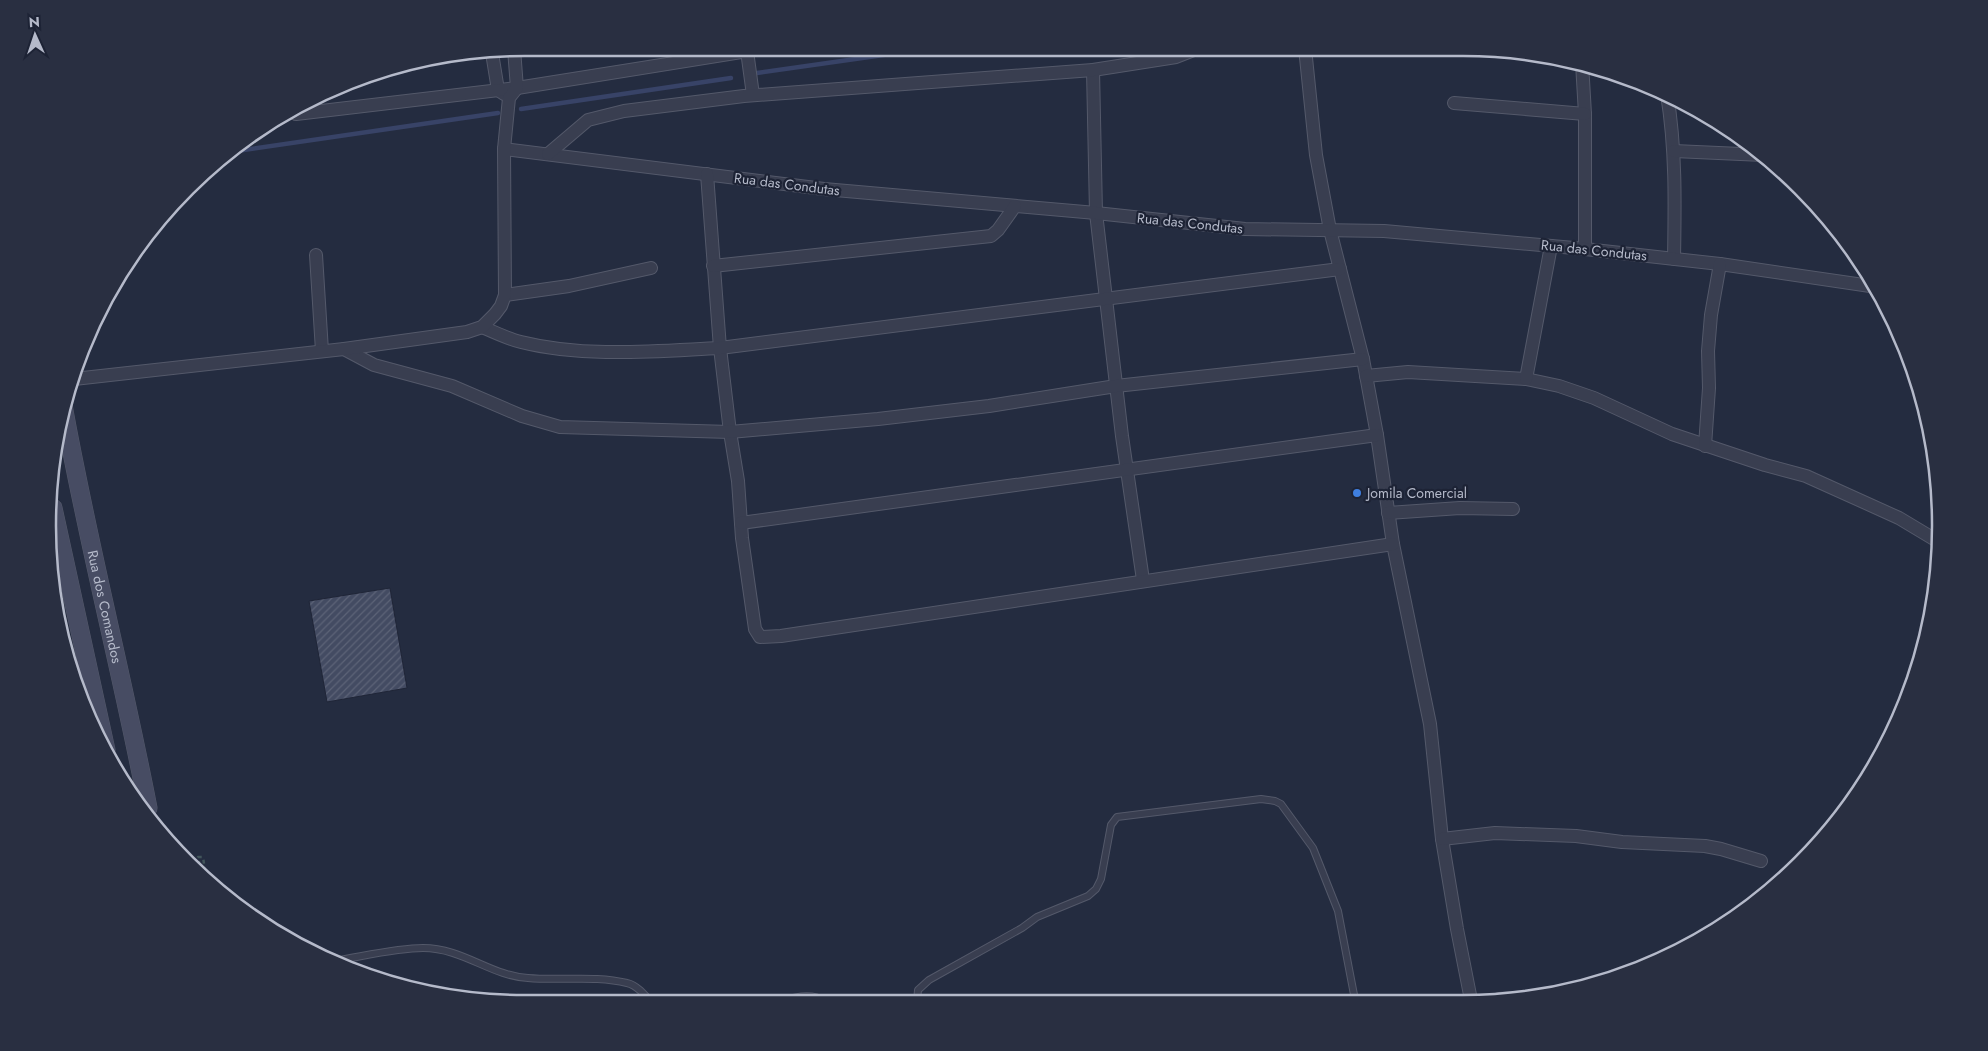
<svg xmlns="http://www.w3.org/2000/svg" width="1988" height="1051" viewBox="0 0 1988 1051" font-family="Jost,sans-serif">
<defs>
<pattern id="building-hatch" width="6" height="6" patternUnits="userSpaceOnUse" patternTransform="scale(1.25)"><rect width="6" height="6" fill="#434b62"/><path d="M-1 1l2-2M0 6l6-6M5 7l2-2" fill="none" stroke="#5c6377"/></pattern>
</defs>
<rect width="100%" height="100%" fill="#242c40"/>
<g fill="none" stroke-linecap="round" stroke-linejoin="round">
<g stroke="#384367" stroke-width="4.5">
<polyline points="757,73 933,48"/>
<polyline points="521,109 731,78"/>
<polyline points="230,152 498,113"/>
</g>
</g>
<polygon fill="url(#building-hatch)" stroke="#1f2537" points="390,588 407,688 327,702 309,601"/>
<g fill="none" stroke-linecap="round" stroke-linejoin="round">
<defs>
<g id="lane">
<path d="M333 961C360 957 396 948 423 948 463 948 491 976 528 978 561 981 595 975 627 983 636 985 646 995 650 1002"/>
<polyline points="917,1001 918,990 929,980 1022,928 1037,917 1088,896 1096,889 1101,879 1111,825 1117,817 1261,799 1275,801 1281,804 1313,848 1338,911 1355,1000"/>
<path d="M777 1002C791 998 811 992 824 1001"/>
</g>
<g id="street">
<polyline points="662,48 705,54"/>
<polyline points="1305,48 1316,155 1330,230 1363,359 1377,435 1393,544 1430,724 1442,839 1457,929 1471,1000"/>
<polyline points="747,51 753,95"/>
<polyline points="492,53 498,90 504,94"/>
<polyline points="1582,63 1585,114 1585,249"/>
<polyline points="1093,70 1096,213 1122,436 1143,580"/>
<path d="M1667 94C1676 149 1675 203 1674 259"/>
<polyline points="1454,103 1585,114"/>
<polyline points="296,114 517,88 767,48"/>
<polyline points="504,149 824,189 1096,213 1245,229 1384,231 1585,249 1720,264 1877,287"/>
<polyline points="1674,151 1763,155"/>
<polyline points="548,154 588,120 624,111 744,96 1093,70 1176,57 1199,48"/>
<polyline points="707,174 720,348 730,432 738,481 742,538 755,629 760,637 781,636 1393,544"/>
<polyline points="316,255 322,351"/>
<polyline points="713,266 991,236 998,230 1015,206"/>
<polyline points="505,295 569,286 651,268"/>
<path d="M482 327C494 332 508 339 521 342 585 358 655 351 720 348L1340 269"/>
<polyline points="344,349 374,365 452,386 522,416 560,427 730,432 878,419 989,406 1116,386 1363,359"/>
<polyline points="1366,376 1408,372 1526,379 1559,386 1594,398 1672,434 1765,465 1806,476 1899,518 1939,542"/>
<polyline points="74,379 344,349 467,332 482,327 495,314 501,306 505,295 504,149 509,98 517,88 514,49"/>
<polyline points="1526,379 1551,246"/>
<polyline points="1705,446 1709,388 1708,351 1711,315 1720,264"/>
<polyline points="1388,513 1460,508 1513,509"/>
<polyline points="741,523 1377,435"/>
<polyline points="1919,663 1926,638"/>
<polyline points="1442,839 1495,833 1576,836 1622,842 1705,846 1721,849 1761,861"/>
<polyline points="1499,999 1532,997"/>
</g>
<g id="secondary">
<path id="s1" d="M63 405C87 540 122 673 148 808"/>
<polyline points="53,508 106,750"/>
</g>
</defs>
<use href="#lane" stroke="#54596a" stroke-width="8"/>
<use href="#street" stroke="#54596a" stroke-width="14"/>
<use href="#secondary" stroke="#54596a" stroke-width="19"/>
<polyline stroke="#42555b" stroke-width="2.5" stroke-dasharray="4 4" stroke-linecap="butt" points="201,873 198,857 203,857 206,877"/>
<use href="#lane" stroke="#393e50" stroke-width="6"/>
<use href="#street" stroke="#393e50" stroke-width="12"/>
<use href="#secondary" stroke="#474c63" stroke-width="18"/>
</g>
<circle fill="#3f7fe0" stroke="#1d2335" stroke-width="2" cx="1357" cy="493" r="5"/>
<g text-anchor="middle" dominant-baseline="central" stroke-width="4.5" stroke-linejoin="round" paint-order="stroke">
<g font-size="14" fill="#b5baca" stroke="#1d2335">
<text transform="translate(787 184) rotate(7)">Rua das Condutas</text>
<text transform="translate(1190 223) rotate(6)">Rua das Condutas</text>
<text transform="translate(1594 250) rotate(6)">Rua das Condutas</text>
<text stroke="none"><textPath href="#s1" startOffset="206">Rua dos Comandos</textPath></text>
</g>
<g font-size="14" fill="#b5baca" stroke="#1d2335" text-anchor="start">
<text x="1367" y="493">Jomila Comercial</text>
</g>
</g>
<path d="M0 0H1988V1051H0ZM525 56H1463A469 469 0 0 1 1932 525V526A469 469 0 0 1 1463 995H525A469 469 0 0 1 56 526V525A469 469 0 0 1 525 56Z" fill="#292f41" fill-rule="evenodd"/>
<path fill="none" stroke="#b5baca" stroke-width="2.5" d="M525 56H1463A469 469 0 0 1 1932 525V526A469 469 0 0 1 1463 995H525A469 469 0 0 1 56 526V525A469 469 0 0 1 525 56Z"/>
<g transform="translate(35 35) rotate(357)" stroke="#1d2335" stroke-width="4" paint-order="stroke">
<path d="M0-4L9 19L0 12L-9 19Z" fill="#b5baca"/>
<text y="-8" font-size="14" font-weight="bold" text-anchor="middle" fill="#b5baca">N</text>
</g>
</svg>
